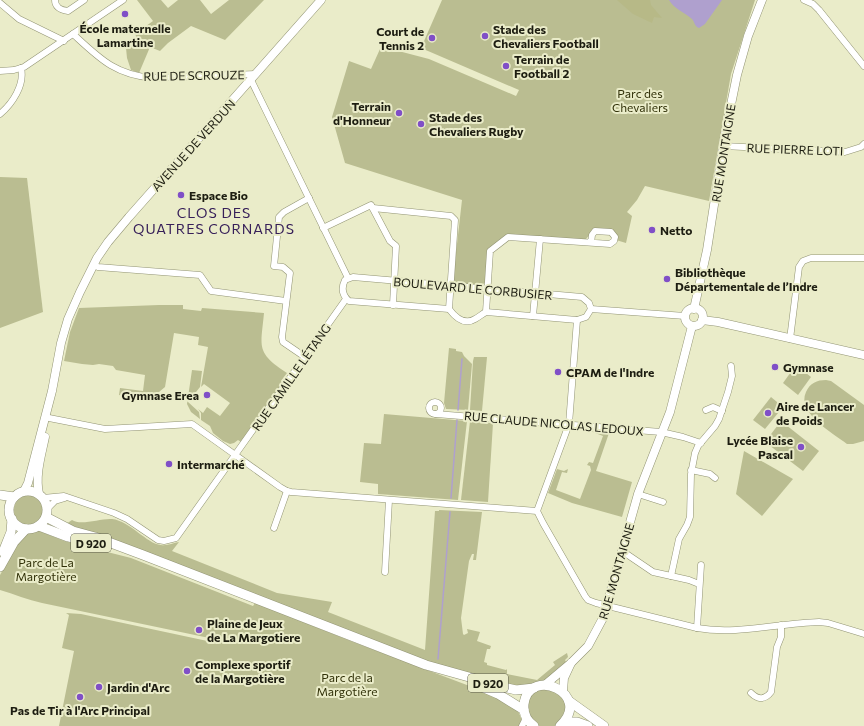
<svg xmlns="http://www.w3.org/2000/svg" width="864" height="726" viewBox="0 0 864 726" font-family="Commissioner,sans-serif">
<rect width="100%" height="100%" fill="#eaecc9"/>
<g fill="#babd91">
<polygon points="137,0 161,0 168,8 178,0 200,0 211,14 229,0 264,0 225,40 191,26 168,43 160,51 150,47 139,73 131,70 127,58 126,48 138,40 135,34 153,21"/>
<path d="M442 0H755L731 74 709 201 645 186 637 200 627 212 632 216 626 243 616 240 608 229C593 227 594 231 585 240L507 235 489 251 485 283 481 285 456 283 453 279 462 200 345 163 332 117 349 61 371 69 380 49 382 50 387 48 429 59 516 96 519 90 421 48Z"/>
<polygon points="0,177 27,178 43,312 0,328"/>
<path d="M159 305H183V309L201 311 202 308 264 313C261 347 255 352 287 373L281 381 283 383 241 442 238 440 234 443 230 444 223 441 213 433 210 426 201 420V413L198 409 203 413 207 407 220 416 230 403 204 384 201 387 208 347 198 345 199 337 174 333 165 387 153 397 132 399V392L126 391 125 396 119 395 120 388 143 391 145 375 116 370 113 366 99 364 93 365 82 364 64 361 70 332 79 308Z"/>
<polygon points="449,348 456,349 456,351 462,352 464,356 472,364 468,410 446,409 444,403"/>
<polygon points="474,357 487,357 482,411 470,410 473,361"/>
<polygon points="796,365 811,377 798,395 783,383"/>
<polygon points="192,370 202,371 200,387 188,402 199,412 200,419 191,412 187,404"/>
<path d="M826 380 831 381 864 405V441L853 444H847C833 433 796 413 806 392 810 383 817 380 826 380Z"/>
<polygon points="771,397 783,407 765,429 753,420"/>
<polygon points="384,414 467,421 458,500 378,494 378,484 360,482 364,443 381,444"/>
<polygon points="470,421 493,423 488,502 461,500"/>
<polygon points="781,421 819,451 803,471 765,442"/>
<polygon points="590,431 609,433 596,471 632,482 622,517 572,503 548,493 557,469 564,471 568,469 567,473 562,472 556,490 580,499 591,470 590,466 587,465 589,462 593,463 603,436"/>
<polygon points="744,451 793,479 762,516 736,494"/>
<circle cx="29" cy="510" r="15"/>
<path d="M439 510 482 512 476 560H473L474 554H472L469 561 461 618 463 634 464 635 468 633 467 629 480 632 477 641 491 646 490 649H487L484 662 487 663V665L506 670 507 669V674L537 680 555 665 553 662 567 653 568 657 565 660 566 662 544 681 518 688 434 664 186 567 66 524 72 520C81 526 101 518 112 519 130 521 147 544 161 545 167 546 173 543 179 542L172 551 277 593 332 602 328 612 425 650 435 511H439Z"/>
<path d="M39 531 64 541 131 558 253 606 255 603 353 642 496 696C505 701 527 712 520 726H59L74 651 62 648 69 615 66 613 81 614 212 642 214 639 42 603C28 600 14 594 0 590V575L22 537 28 533Z"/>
<polygon points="546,684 569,701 560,726 534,726 524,704 526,698"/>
</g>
<polygon fill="#b7b987" points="617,0 650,0 651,5 662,18 654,17 652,23 633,14"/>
<path fill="#afa0ce" d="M669 0H722L705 24 699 28C694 26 695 22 692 19 684 12 674 9 669 0Z"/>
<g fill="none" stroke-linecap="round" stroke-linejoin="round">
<g stroke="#afa0ce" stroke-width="1.5">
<polyline points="458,410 462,359"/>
<polyline points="451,498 457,420"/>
<polyline points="438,659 450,512"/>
</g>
<defs>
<g id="street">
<path d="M55 0C55 8 61 10 68 11L84 0"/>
<polyline points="804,0 813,4 819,10 864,66"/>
<polyline points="0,3 19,19 64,41"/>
<path d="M73 34C99 58 115 75 153 78L256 74"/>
<polyline points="0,71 14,70 24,67 123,0"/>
<polyline points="251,80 348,278"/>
<path d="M0 114C12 104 25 85 21 68"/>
<polyline points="723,146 845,152 861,147 864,144"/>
<polyline points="373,208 451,216 455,220 449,309"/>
<polyline points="323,228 371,205 390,241 396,246 393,305"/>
<polyline points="93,265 98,267 200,275 211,291 286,301"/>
<path d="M353 277 582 297 589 303 591 309 586 317 577 320 486 312C482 314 479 317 475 319 464 326 455 317 449 309L349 301C342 295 341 288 345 280Z"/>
<polyline points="591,309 685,316"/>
<polyline points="486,312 490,251 508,237 610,244 614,241 615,237 611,232 595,231 592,235 591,243"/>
<polyline points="533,316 540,239"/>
<polyline points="790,339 799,267 803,261 811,258 864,258"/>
<polyline points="305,357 283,342 282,337 290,273 283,267 274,266 279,217 284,212 309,198"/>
<circle cx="435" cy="408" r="6"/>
<polyline points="706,410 713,407 722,411"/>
<polyline points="436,414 661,432 683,437 701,443"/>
<polyline points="49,418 105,429 192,424 280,487 287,491 291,492 537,511"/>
<polyline points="691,470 710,474 715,478"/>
<polyline points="638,494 663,502"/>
<polyline points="43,498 64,496 114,513 127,519 158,540 164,541 176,538 346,299"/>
<polyline points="48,508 55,501 65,498"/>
<path d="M537 511 543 523 585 596 588 600 596 603 697 628C737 635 779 623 819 622L828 623 864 634"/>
<polyline points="537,511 569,424 577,320"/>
<polyline points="274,528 287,491"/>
<polyline points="622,553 625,553 653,572 689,580 699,584"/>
<polyline points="385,572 389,500"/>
<polyline points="671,576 679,539 687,525 690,517 691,474 695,453 698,446 715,426 719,419 728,392 732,376 731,366"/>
<polyline points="697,628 701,565"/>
<path d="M751 693C758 700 765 700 771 692L777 647 781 637V625"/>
<polyline points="522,726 526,718"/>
</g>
<g id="secondary">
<circle cx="694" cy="317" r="9"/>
<polyline points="694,309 707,250 725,134 737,75 748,36 762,0"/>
<polyline points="702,320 718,322 864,355"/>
<polyline points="24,491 28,483 52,391 61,343 68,319 80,292 97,258 108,242 129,217 321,0"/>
<path d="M39 494C35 475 41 456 45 437"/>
<polyline points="546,684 571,663 588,646 603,618 638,494 670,412 692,326"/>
<polyline points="563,691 564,678 571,663"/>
</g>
<g id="primary">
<circle cx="28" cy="510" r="19"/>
<polyline points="0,495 14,497"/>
<polyline points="46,517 73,531 95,537 143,555 426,665 476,679 503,687 516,690 534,688"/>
<polyline points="39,526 68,537 105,546"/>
<polyline points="3,552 11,532 12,519"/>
<polyline points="0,567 14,542 26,529"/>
<polyline points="475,684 498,694 524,710"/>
<polyline points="569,701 604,726"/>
<polyline points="565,722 577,722 588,726"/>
<path d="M534 726C527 721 523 713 524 704 529 665 594 694 560 726"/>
</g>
</defs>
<use href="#street" stroke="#929474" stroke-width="7"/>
<use href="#secondary" stroke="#929474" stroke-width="9"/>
<use href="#primary" stroke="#929474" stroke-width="10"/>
<use href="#street" stroke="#fff" stroke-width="6"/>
<use href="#secondary" stroke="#fff" stroke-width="8"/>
<use href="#primary" stroke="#fff" stroke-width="9"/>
</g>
<g fill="#804fc7" stroke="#eaecc9" stroke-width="1.5">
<circle cx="125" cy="14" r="4"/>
<circle cx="485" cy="36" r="4"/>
<circle cx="432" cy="38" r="4"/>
<circle cx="506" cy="66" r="4"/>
<circle cx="399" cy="113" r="4"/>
<circle cx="421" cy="124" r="4"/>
<circle cx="181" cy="195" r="4"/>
<circle cx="652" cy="230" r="4"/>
<circle cx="667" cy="279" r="4"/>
<circle cx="775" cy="367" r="4"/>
<circle cx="558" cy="372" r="4"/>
<circle cx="207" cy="395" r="4"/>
<circle cx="768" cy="413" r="4"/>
<circle cx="801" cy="447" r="4"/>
<circle cx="169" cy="464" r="4"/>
<circle cx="199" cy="630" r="4"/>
<circle cx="187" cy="671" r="4"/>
<circle cx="99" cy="687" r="4"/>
<circle cx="80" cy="697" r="4"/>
</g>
<g text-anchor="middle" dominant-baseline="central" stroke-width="4" stroke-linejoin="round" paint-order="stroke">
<g fill="#eaecc9" stroke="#5a5b48" stroke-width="1">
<rect x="71" y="534" width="40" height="18" rx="3"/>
<rect x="468" y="674" width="40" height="18" rx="3"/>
</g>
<g font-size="11" font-weight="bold" fill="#1d1d11">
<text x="91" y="543">D 920</text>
<text x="488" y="683">D 920</text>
</g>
<g font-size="12" font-weight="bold" fill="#1d1d11" stroke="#eaecc9" text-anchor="start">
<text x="125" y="28" text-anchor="middle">École maternelle<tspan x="125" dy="14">Lamartine</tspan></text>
<text x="493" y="29">Stade des<tspan x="493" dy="14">Chevaliers Football</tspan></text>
<text x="424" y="31" text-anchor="end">Court de<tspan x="424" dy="14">Tennis 2</tspan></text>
<text x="514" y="59">Terrain de<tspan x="514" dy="14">Football 2</tspan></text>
<text x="391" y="106" text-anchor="end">Terrain<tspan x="391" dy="14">d'Honneur</tspan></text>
<text x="429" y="117">Stade des<tspan x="429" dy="14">Chevaliers Rugby</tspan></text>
<text x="189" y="195">Espace Bio</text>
<text x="660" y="230">Netto</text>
<text x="675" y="272">Bibliothèque<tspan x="675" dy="14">Départementale de l’Indre</tspan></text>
<text x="783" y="367">Gymnase</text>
<text x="566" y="372">CPAM de l'Indre</text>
<text x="199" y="395" text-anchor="end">Gymnase Erea</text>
<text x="776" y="406">Aire de Lancer<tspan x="776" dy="14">de Poids</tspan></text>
<text x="793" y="440" text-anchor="end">Lycée Blaise<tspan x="793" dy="14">Pascal</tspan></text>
<text x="177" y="464">Intermarché</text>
<text x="207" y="623">Plaine de Jeux<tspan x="207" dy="14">de La Margotiere</tspan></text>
<text x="195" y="664">Complexe sportif<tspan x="195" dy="14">de la Margotière</tspan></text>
<text x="107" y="687">Jardin d'Arc</text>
<text x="80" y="710" text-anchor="middle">Pas de Tir à l'Arc Principal</text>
</g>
<g font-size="12" fill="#1d1d11" stroke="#eaecc9">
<text transform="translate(194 75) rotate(-1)">RUE DE SCROUZE</text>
<text transform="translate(193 145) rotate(-48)">AVENUE DE VERDUN</text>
<text transform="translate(795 149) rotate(2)">RUE PIERRE LOTI</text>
<text transform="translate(723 153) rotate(-81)">RUE MONTAIGNE</text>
<text transform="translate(473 288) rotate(5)">BOULEVARD LE CORBUSIER</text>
<text transform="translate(291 377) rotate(-55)">RUE CAMILLE LÉTANG</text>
<text transform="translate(554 423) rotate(5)">RUE CLAUDE NICOLAS LEDOUX</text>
<text transform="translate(616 571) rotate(-74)">RUE MONTAIGNE</text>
</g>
<g font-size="12" fill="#313109" stroke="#eaecc9">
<text x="640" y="93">Parc des<tspan x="640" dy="14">Chevaliers</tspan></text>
<text x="46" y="562">Parc de La<tspan x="46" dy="14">Margotière</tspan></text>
<text x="347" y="677">Parc de la<tspan x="347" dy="14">Margotière</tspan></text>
</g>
<g font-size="14" letter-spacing="1" fill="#372059" stroke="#eaecc9">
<text x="214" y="212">CLOS DES<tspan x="214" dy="16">QUATRES CORNARDS</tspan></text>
</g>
</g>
</svg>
